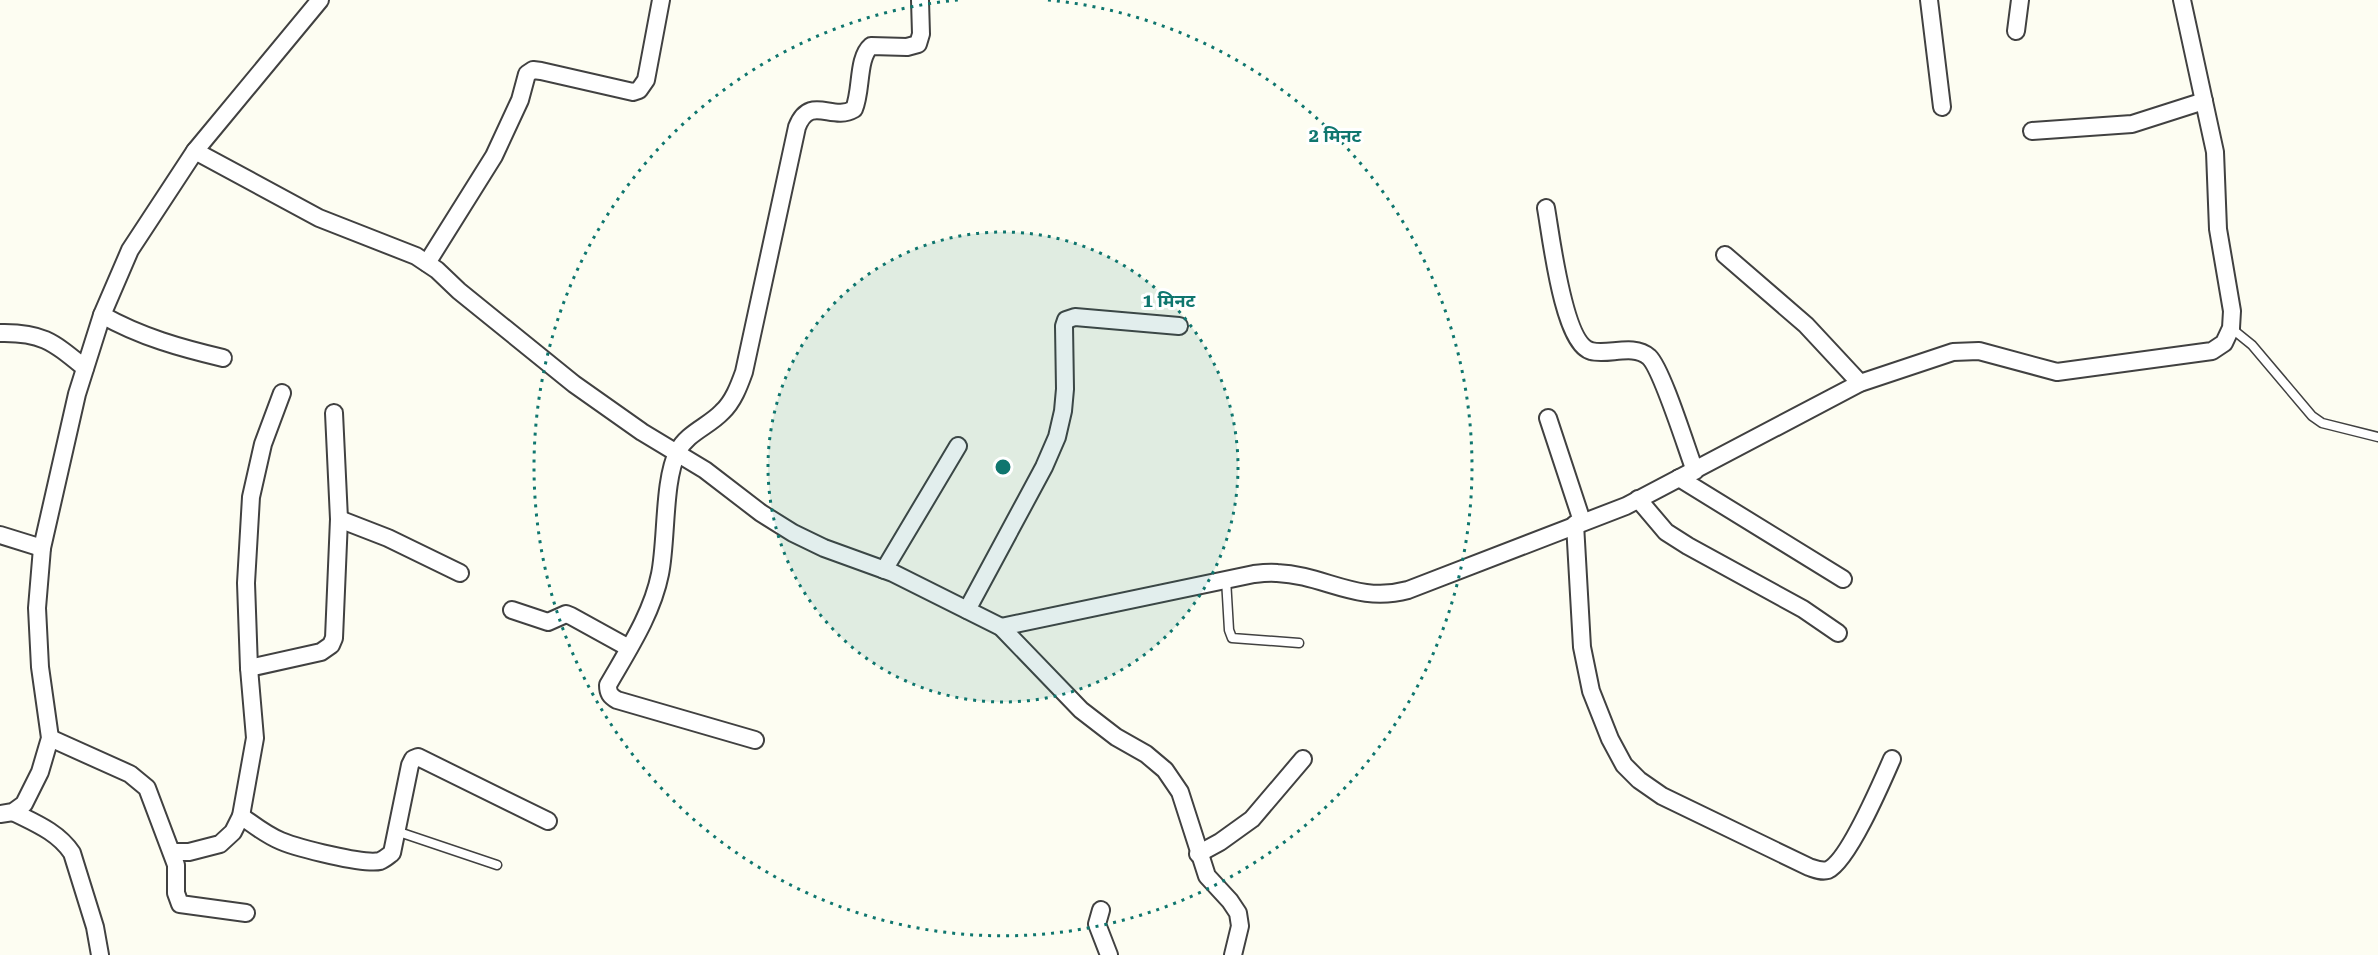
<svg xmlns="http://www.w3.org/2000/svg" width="2378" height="955" viewBox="0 0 2378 955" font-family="'Roboto Serif','Noto Sans Devanagari',serif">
<rect width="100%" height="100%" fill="#fdfdf2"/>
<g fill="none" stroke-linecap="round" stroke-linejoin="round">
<defs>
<g id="service">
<polyline points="2231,328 2252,345 2312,416 2322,423 2378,437"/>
<polyline points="1226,579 1229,630 1232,638 1299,643"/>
<polyline points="396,831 497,865"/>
</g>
<g id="minor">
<polyline points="1929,0 1942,107"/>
<polyline points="2016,31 2020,0"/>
<polyline points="2032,131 2132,124 2204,101"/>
<polyline points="195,151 319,218 416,256 437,270 459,291 574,384 642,432 705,470 761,513 793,533 824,548 893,573 1001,627 1081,710 1116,737 1146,754 1165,770 1180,792 1207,876 1230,901 1238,913 1240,926 1233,955"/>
<path d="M1546 208C1551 235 1563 344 1591 351 1608 356 1633 343 1649 357 1662 369 1687 450 1695 471"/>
<polyline points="1725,255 1806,325 1860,383"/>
<polyline points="427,263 494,156 520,100 527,74 533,70 541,71 633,92 639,90 646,80 661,0"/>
<path d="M102 315C141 337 181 348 223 358"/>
<path d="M0 333C42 332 53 342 85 368"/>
<polyline points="1548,418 1582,521"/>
<polyline points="1679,478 1843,579"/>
<polyline points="1638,499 1666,532 1688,546 1803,609 1838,633"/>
<polyline points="339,519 388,538 460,573"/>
<path d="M1575 524 1582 647 1591 691 1610 739 1624 765 1639 780 1662 796 1809 867C1815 869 1821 872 1828 870 1848 861 1882 782 1892 759"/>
<polyline points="0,535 42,548"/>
<polyline points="884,570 958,446"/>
<polyline points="512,610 548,622 566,614 571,616 629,648"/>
<polyline points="967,610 1044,467 1057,437 1063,411 1065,389 1064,326 1066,320 1075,317 1179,326"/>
<path d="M1001 627 1254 574C1262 573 1270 572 1277 573 1325 575 1357 604 1408 590L1626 506 1860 383 1953 352 1979 351 2057 372 2212 351 2224 343 2231 328 2232 311 2218 229 2215 152 2182 0"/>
<polyline points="249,668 321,652 331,645 334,638 339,519 334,413"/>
<polyline points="50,738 130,774 147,788 176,865 176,893 180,904 246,913"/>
<path d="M755 740 617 700C610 696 608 693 608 685 628 650 652 614 660 574 667 540 663 480 678 451 687 433 709 426 722 412 733 402 739 386 744 372L797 127C810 94 832 122 854 109 862 91 857 58 871 46L907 47 918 44 921 34 920 0"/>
<path d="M13 812C35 823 58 832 72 853L95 927 100 955"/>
<polyline points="0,814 13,812 24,804 40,772 50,738 40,667 37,608 42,548 77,394 102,315 130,250 195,151 320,0"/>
<path d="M241 816C254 825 266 835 281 841 298 848 364 865 380 861 385 859 388 856 392 853L410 765 413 759 418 757 548 821"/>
<polyline points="172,852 189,852 220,844 233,832 241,816 255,738 249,668 246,583 251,497 263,444 282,393"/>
<polyline points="1198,854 1220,842 1252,819 1303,759"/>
<polyline points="1101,910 1097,924 1109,955"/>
</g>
</defs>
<use href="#service" stroke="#414141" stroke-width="11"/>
<use href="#minor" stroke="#414141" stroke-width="20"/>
<use href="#service" stroke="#fff" stroke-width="8"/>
<use href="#minor" stroke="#fff" stroke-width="16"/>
</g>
<circle cx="1003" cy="467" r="235" fill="#0f766e" fill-opacity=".12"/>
<g fill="none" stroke="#0f766e" stroke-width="3" stroke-dasharray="3 6">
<circle cx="1003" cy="467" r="235"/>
<path d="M1048 0A469 469 0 1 1 958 0"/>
</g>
<circle cx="1003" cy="467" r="9" fill="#0f766e" stroke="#fff" stroke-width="3"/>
<g font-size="18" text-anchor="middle" font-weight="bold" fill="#0f766e" stroke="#fff" stroke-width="6" stroke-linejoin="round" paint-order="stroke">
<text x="1335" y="142">2 मिनट</text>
<text x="1169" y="307">1 मिनट</text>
</g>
</svg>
